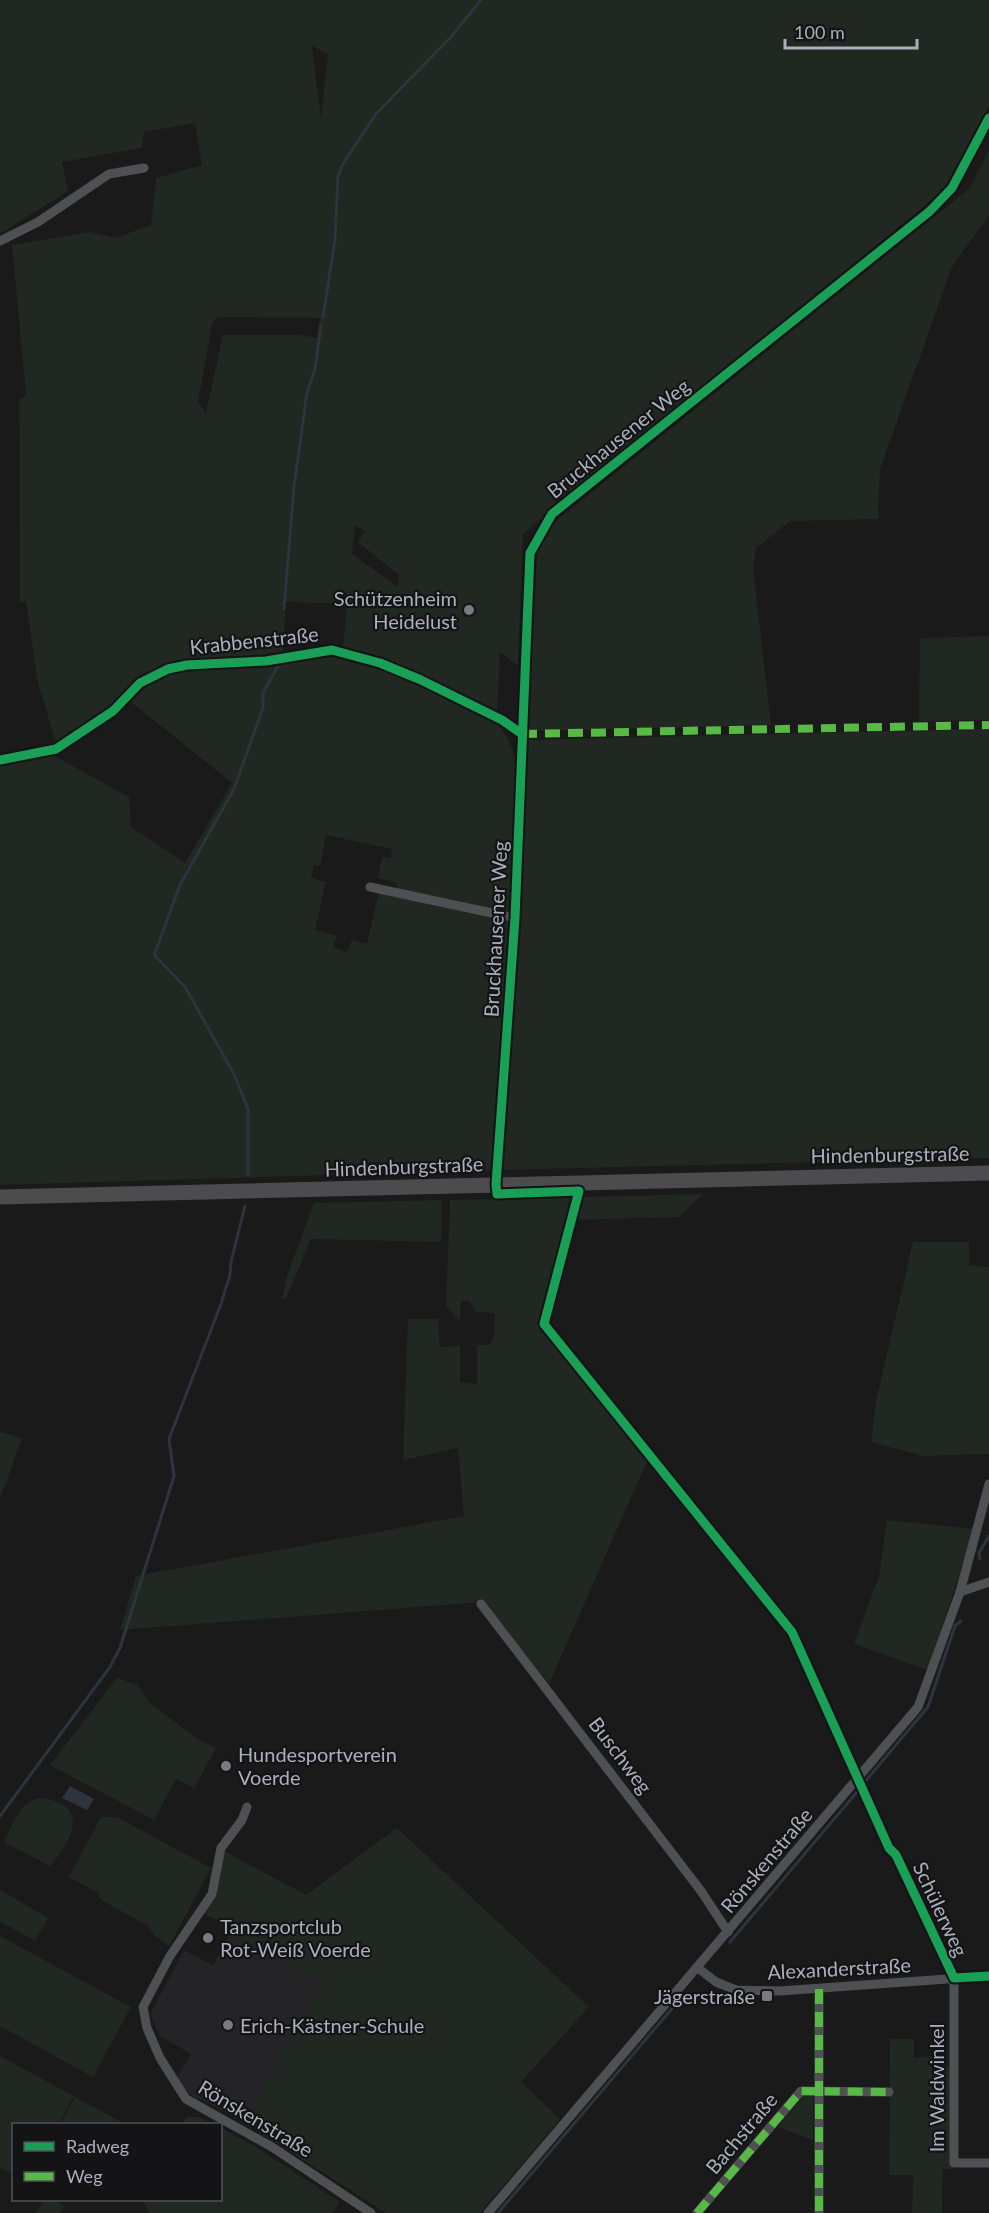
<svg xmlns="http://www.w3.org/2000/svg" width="989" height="2213" viewBox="0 0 989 2213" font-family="Lato,sans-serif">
<rect width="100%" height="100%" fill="#1a1a1a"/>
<polygon fill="#242426" points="230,1933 323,1982 247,2124 201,2099 196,2099 183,2088 176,2079 191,2054 160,2036 150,2014 184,1950 213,1965"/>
<g fill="#202821" fill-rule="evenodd">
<path d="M0 0H989V106L945 189 523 534 518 666 500 652 497 712 423 677 343 649 347 604 286 602 283 652 277 657 183 660 155 668 131 686 108 710 56 742 38 684 26 601 20 603 19 400 26 395 12 245 90 232 115 238 151 225 156 178 202 165 195 123 144 132 142 148 62 162 68 191 0 234ZM312 46 328 54 321 119V118ZM218 317 320 318 317 338 299 335H223L206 413 198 402 212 324ZM355 525 365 531 358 542 399 575 398 587 352 554Z"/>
<polygon points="989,150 989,215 952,267 880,469 878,519 790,521 756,548 753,569 771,725 528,731 537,554 550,526 970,188"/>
<polygon points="989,636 989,720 919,721 920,638"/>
<path d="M321 654 386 671 486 716C509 730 514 750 518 776L513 905 504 914 396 891 397 883 378 878 382 857 390 858 392 849 326 835 320 866 314 865 311 878 326 882 315 930 337 936 333 947 347 952 352 940 367 944 379 891 512 921 494 1170 0 1185V765L51 754 129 797 131 827 185 863 232 783 131 702 154 679 190 669 302 661Z"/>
<polygon points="989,729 989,1158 502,1170 528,740"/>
<polygon points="703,1194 679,1217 573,1220 579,1197"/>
<polygon points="576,1198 542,1325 648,1459 549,1684 482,1602 120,1630 136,1576 464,1516 458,1448 403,1460 408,1319 438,1319 440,1347 460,1346 460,1382 477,1384 477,1345 490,1345 494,1336 495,1313 476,1312 469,1301 461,1301 460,1322 446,1306 450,1200"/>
<polygon points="442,1200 441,1242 311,1239 286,1299 282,1299 287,1276 314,1203"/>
<polygon points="913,1242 969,1242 969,1265 989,1267 989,1454 923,1456 871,1442 876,1401"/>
<polygon points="0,1432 22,1438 0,1499"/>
<polygon points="887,1520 974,1529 928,1670 854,1644 879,1576"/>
<polygon points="117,1678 138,1685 150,1703 198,1739 216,1748 194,1788 176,1779 154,1820 50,1765"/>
<path d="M40 1798C91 1804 73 1840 50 1866L4 1842C14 1824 18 1802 40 1798Z"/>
<polygon points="101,1817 117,1817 211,1868 169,1946 155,1936 148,1926 98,1898 100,1894 69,1877"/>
<polygon points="397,1828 589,2007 521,2082 560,2119 480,2213 386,2213 247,2124 323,1982 230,1933 230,1927 203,1913 224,1851 306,1895"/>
<polygon points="0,1890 48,1918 35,1941 0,1921"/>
<polygon points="0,1936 131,2007 93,2077 0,2026"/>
<polygon points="890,2039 914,2039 914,2058 936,2056 936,2066 952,2067 952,2169 943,2169 942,2213 912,2213 913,2175 889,2175"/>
<polygon points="0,2056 74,2096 59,2124 14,2124 13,2175 0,2168"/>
<polygon points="804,2096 813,2096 813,2140 778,2127"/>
<polygon points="75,2097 120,2121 118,2124 60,2124"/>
<polygon points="186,2117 198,2117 213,2124 182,2124"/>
<polygon points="221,2128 256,2147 340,2202 332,2213 150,2213 142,2200 220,2200"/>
<polygon points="43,2200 53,2200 64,2205 60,2213 36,2213"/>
</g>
<polygon fill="#2c343d" points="70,1786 94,1799 87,1810 62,1798"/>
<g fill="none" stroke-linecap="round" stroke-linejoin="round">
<g stroke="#2c343d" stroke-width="3">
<polyline points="323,317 335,240 338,176 343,164 375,115 450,38 481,0"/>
<polyline points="284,609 294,486 307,393 315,369 321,325"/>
<polyline points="248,1175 248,1109 234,1074 185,987 155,956 155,953 180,885 234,789 263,708 263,693 279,664"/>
<polyline points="980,1559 979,1553 989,1536"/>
<polyline points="863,1784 928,1707 955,1626 961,1621"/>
<polyline points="0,1816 110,1667 120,1648 174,1476 169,1439 221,1304 230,1275 231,1262 245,1206"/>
<polyline points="730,1942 857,1792"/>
<polyline points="498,2213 681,1998"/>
</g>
<g stroke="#4e5053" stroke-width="9">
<polyline points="0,241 38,222 109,174 144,168"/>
<polyline points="0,760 56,749 113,711 140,683 168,669 187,665 266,661 332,650 380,663 421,680 502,720 522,734"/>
<polyline points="370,887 515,918"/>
<polyline points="496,1184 515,918 530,553 552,514 930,211 952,188 989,118"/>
<polyline points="960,1592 989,1582"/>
<polyline points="481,1604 701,1891 728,1932"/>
<polyline points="247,1807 242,1820 221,1848 212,1894 170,1956 143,2007 147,2028 160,2058 186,2099 272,2147 371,2213"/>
<polyline points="896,1855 954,1978 954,2163 989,2163"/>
<polyline points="698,1968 716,1982 736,1990 780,1991 989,1976"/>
<polyline points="819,1989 819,2213"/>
<polyline points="488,2213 918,1707 960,1592 989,1484"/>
<polyline points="697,2213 801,2091 889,2092"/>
</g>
<polyline stroke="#4c4c4f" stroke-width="15" points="0,1197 989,1173"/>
<g stroke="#58b947" stroke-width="8" stroke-dasharray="15 8" stroke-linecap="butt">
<polyline points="522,734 989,725"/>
<polyline points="819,1989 819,2213"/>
<polyline points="697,2213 801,2091 889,2092"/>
</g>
<defs>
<g id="cycleway">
<polyline points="989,118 952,188 930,211 552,514 530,553 515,918 496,1184 497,1194 579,1191 544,1324 792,1632 889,1848 896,1855 954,1978 989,1976"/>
<polyline points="0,760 56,749 113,711 140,683 168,669 187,665 266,661 332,650 380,663 421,680 502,720 522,734"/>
</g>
</defs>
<use href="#cycleway" stroke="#141416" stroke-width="13"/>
<use href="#cycleway" stroke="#1a9f57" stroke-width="9"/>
</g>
<g fill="#787b83" stroke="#141416" stroke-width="2">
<circle cx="469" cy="610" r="6"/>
<circle cx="226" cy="1766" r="6"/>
<circle cx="208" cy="1938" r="6"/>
<rect x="761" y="1990" width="12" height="12" rx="3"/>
<circle cx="228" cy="2025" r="6"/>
</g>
<g text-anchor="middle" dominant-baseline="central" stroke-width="4.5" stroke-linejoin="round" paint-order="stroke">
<g font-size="20" fill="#abafbb" stroke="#141416">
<text transform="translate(618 438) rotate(-39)">Bruckhausener Weg</text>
<text transform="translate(254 640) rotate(-6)">Krabbenstraße</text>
<text transform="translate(495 929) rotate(-87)">Bruckhausener Weg</text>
<text transform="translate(890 1154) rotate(-1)">Hindenburgstraße</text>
<text transform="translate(404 1166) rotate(-2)">Hindenburgstraße</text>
<text transform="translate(621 1755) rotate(53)">Buschweg</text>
<text transform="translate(766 1860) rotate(-50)">Rönskenstraße</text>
<text transform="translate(941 1909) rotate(65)">Schülerweg</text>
<text transform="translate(839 1968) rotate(-3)">Alexanderstraße</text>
<text transform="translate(936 2088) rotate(-90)">Im Waldwinkel</text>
<text transform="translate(256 2118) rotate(31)">Rönskenstraße</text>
<text transform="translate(741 2133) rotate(-50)">Bachstraße</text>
</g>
<g font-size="20" fill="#abafbb" stroke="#141416" text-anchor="start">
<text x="457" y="598" text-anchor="end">Schützenheim<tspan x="457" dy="23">Heidelust</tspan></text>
<text x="238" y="1754">Hundesportverein<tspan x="238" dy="23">Voerde</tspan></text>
<text x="220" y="1926">Tanzsportclub<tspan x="220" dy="23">Rot-Weiß Voerde</tspan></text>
<text x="755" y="1996" text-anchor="end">Jägerstraße</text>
<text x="240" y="2025">Erich-Kästner-Schule</text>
</g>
</g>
<rect x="12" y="2123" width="210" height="78" fill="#141416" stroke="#505258" stroke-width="1.5"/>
<rect x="24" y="2142" width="30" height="9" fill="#1a9f57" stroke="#505258" stroke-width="1.5"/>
<text x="66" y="2153" font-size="18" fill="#abafbb">Radweg</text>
<rect x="24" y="2172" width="30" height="9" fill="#58b947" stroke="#505258" stroke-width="1.5"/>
<text x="66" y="2183" font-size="18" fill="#abafbb">Weg</text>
<path d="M785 39v9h132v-9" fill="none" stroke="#abafbb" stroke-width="3"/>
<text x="794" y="39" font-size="18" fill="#abafbb" stroke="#141416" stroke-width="4.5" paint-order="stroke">100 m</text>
</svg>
